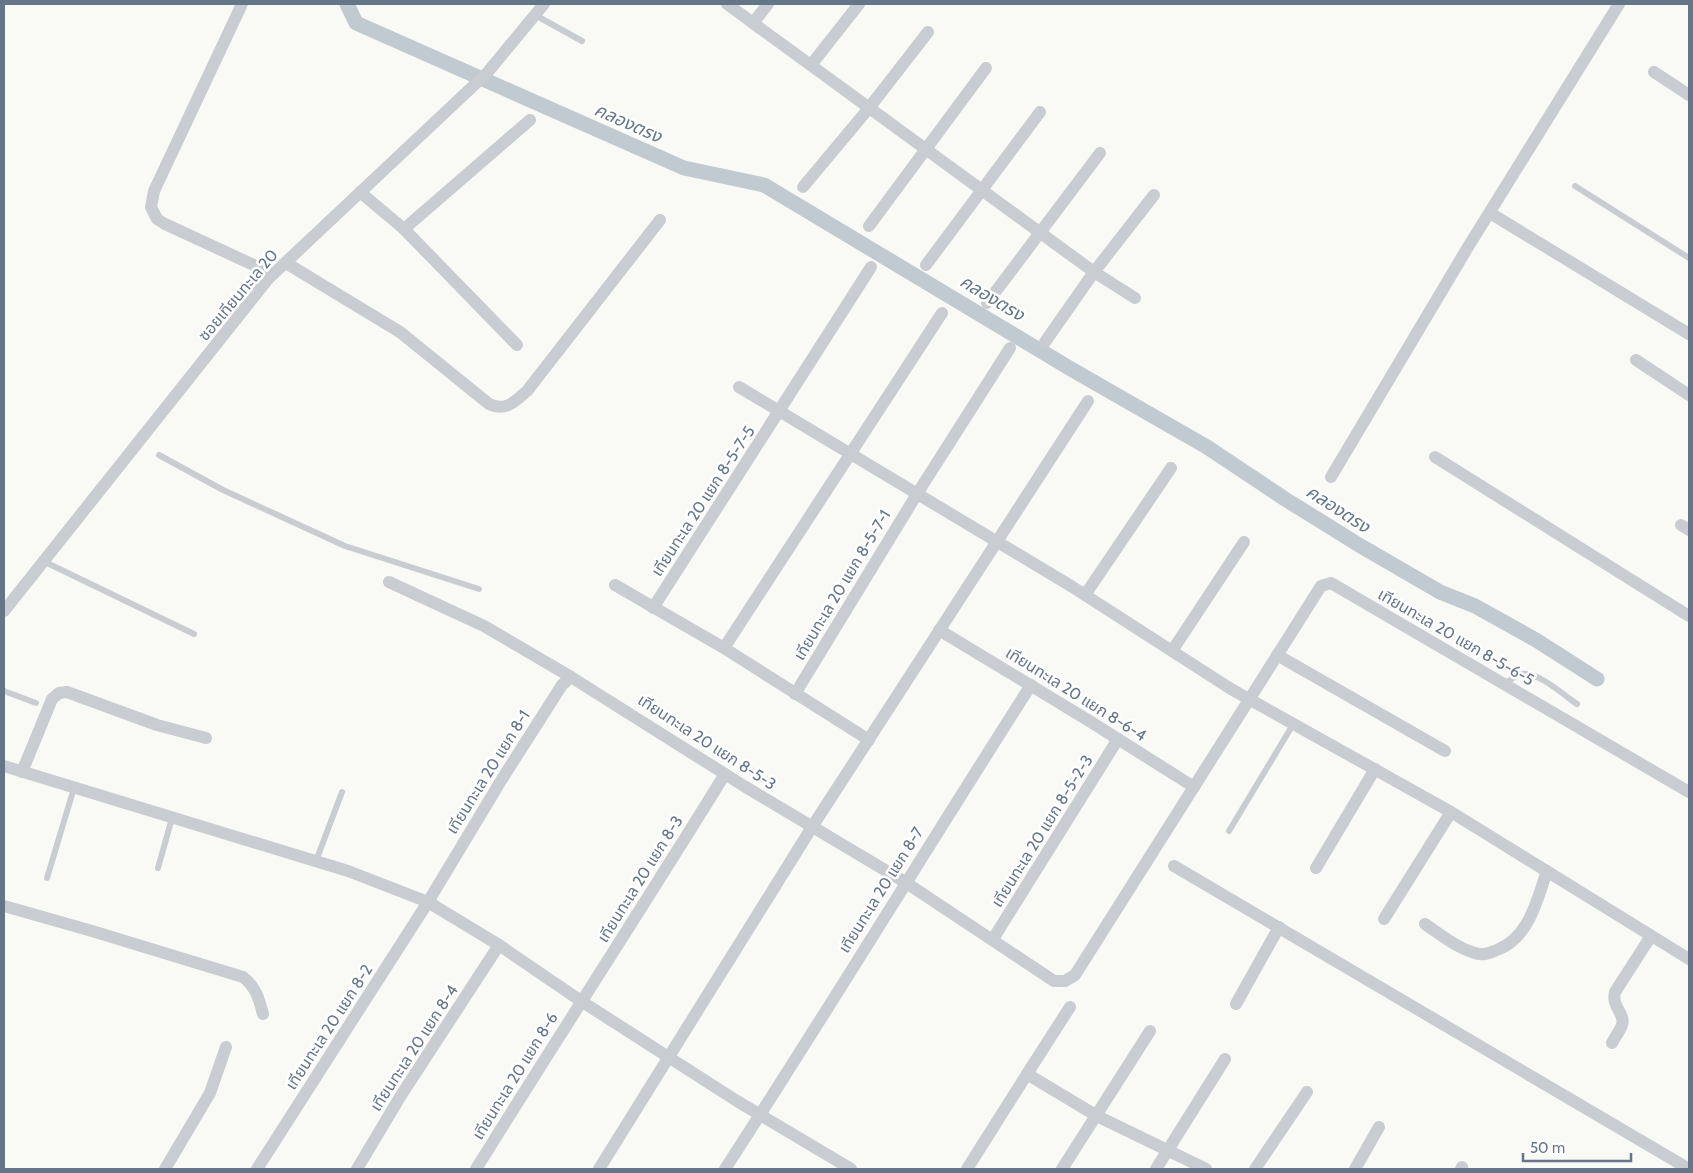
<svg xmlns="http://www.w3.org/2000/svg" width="1693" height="1173" viewBox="0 0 1693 1173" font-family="Cabin,'Noto Sans Thai',sans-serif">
<rect width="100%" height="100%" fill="#f9f9f6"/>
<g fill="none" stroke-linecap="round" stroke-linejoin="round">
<polyline stroke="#c1cad0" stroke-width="15" points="347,4 356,23 684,168 764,185 1071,369 1207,447 1285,499 1359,545 1440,592 1475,606 1536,640 1597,679"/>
<g stroke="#c9ccd0" stroke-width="6">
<polyline points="535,15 582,41"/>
<polyline points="1575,186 1689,258"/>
<polyline points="159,455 223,490 345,546 479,589"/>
<polyline points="43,561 194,634"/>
<path d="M1505 684C1510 680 1515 675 1522 674 1537 671 1564 695 1577 704"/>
<polyline points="4,691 36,703"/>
<polyline points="1229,831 1294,723"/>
<polyline points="316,861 342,792"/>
<polyline points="158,868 172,818"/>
<polyline points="47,878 74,788"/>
</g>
<g stroke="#c9ccd0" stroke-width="12">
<polyline points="242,4 154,191 151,207 157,219 165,224 273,274"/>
<polyline points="727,4 1094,272 1135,298"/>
<polyline points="753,23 768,4"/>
<polyline points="811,65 859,4"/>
<polyline points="1654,72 1689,95"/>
<polyline points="803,187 869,108 928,32"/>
<polyline points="360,192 404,229 517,345"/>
<polyline points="1490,213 1689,334"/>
<polyline points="869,226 986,68"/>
<polyline points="404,229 530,120"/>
<path d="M286 263 400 332 489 404C506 412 514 402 527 391L660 220"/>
<polyline points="926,265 1040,112"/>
<polyline points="987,303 1100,153"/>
<polyline points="1045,342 1094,272 1154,195"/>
<polyline points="1636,360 1689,395"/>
<polyline points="739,387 1071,586 1231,689 1451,812 1689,959"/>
<polyline points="1435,457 1689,616"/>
<polyline points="1331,477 1468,247 1619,4"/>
<polyline points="1681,525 1689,530"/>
<polyline points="389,582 484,626 571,677"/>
<polyline points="615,585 724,648 869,740"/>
<polyline points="1085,595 1171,468"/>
<polyline points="653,608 871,267"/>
<polyline points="4,611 268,279 487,73 544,4"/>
<polyline points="939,630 1091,722 1194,787"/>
<polyline points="724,648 942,313"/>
<polyline points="1172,651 1244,542"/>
<polyline points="1277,655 1445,751"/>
<polyline points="795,694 917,494 1010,348"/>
<polyline points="4,766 348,871 428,902 499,945 581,1001 737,1101 851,1169"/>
<polyline points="22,772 52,699 59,693 67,692 157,725 206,738"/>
<polyline points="1174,866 1689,1169"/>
<polyline points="1316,868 1375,769"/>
<path d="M4 906 92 931 243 977C256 987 259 999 263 1014"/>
<polyline points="1384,919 1451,812"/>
<path d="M1425 924C1441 935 1457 948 1475 953 1484 956 1489 953 1497 950 1529 938 1537 900 1547 871"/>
<polyline points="993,939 1118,739"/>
<polyline points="1236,1004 1279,927"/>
<path d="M1612 1043C1615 1037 1620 1031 1622 1025 1626 1014 1611 1007 1615 992L1651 936"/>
<polyline points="1027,1074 1070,1007"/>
<polyline points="165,1169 210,1093 226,1047"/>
<polyline points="257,1169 428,902 502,779 562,685 571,677 744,786 905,882 1054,981 1065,981 1075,975 1321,586 1331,583 1689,792"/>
<polyline points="357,1169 400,1097 499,945"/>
<path d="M476 1169C558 1037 643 907 725 774"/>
<polyline points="599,1169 812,827 1088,401"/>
<path d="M725 1169C829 1009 928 846 1031 685"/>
<polyline points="967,1169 1027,1074 1097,1116 1206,1169"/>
<polyline points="1062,1169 1150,1031"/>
<polyline points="1156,1169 1225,1059"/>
<polyline points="1255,1169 1307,1092"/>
<polyline points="1355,1169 1379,1127"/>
<polyline points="1461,1169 1462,1167"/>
</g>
</g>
<g text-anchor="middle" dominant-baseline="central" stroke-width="5" stroke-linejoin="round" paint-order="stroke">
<g font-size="16" fill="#667689" stroke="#fff">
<text transform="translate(238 295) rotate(-50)">ซอยเทียนทะเล 20</text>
<text transform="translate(703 501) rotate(-57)">เทียนทะเล 20 แยก 8-5-7-5</text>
<text transform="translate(842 585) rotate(-59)">เทียนทะเล 20 แยก 8-5-7-1</text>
<text transform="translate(1456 637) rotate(30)">เทียนทะเล 20 แยก 8-5-6-5</text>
<text transform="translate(1076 694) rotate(32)">เทียนทะเล 20 แยก 8-6-4</text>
<text transform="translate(707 742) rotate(33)">เทียนทะเล 20 แยก 8-5-3</text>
<text transform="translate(488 772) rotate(-58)">เทียนทะเล 20 แยก 8-1</text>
<text transform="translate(1042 831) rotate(-58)">เทียนทะเล 20 แยก 8-5-2-3</text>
<text transform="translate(640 879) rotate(-58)">เทียนทะเล 20 แยก 8-3</text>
<text transform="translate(881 890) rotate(-58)">เทียนทะเล 20 แยก 8-7</text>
<text transform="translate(329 1027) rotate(-57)">เทียนทะเล 20 แยก 8-2</text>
<text transform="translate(414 1048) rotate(-57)">เทียนทะเล 20 แยก 8-4</text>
<text transform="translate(515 1076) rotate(-58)">เทียนทะเล 20 แยก 8-6</text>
</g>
<g font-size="18" font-style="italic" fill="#637784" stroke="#fff">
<text transform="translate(628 123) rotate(24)">คลองตรง</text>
<text transform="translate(992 298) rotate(31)">คลองตรง</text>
<text transform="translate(1338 509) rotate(33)">คลองตรง</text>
</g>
</g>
<rect width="1693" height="1173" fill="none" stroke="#667689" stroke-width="10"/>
<path d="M1523 1153v8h108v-8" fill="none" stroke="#667689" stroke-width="2.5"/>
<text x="1530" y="1153" font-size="15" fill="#667689" stroke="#ffffff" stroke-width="4" paint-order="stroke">50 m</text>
</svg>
